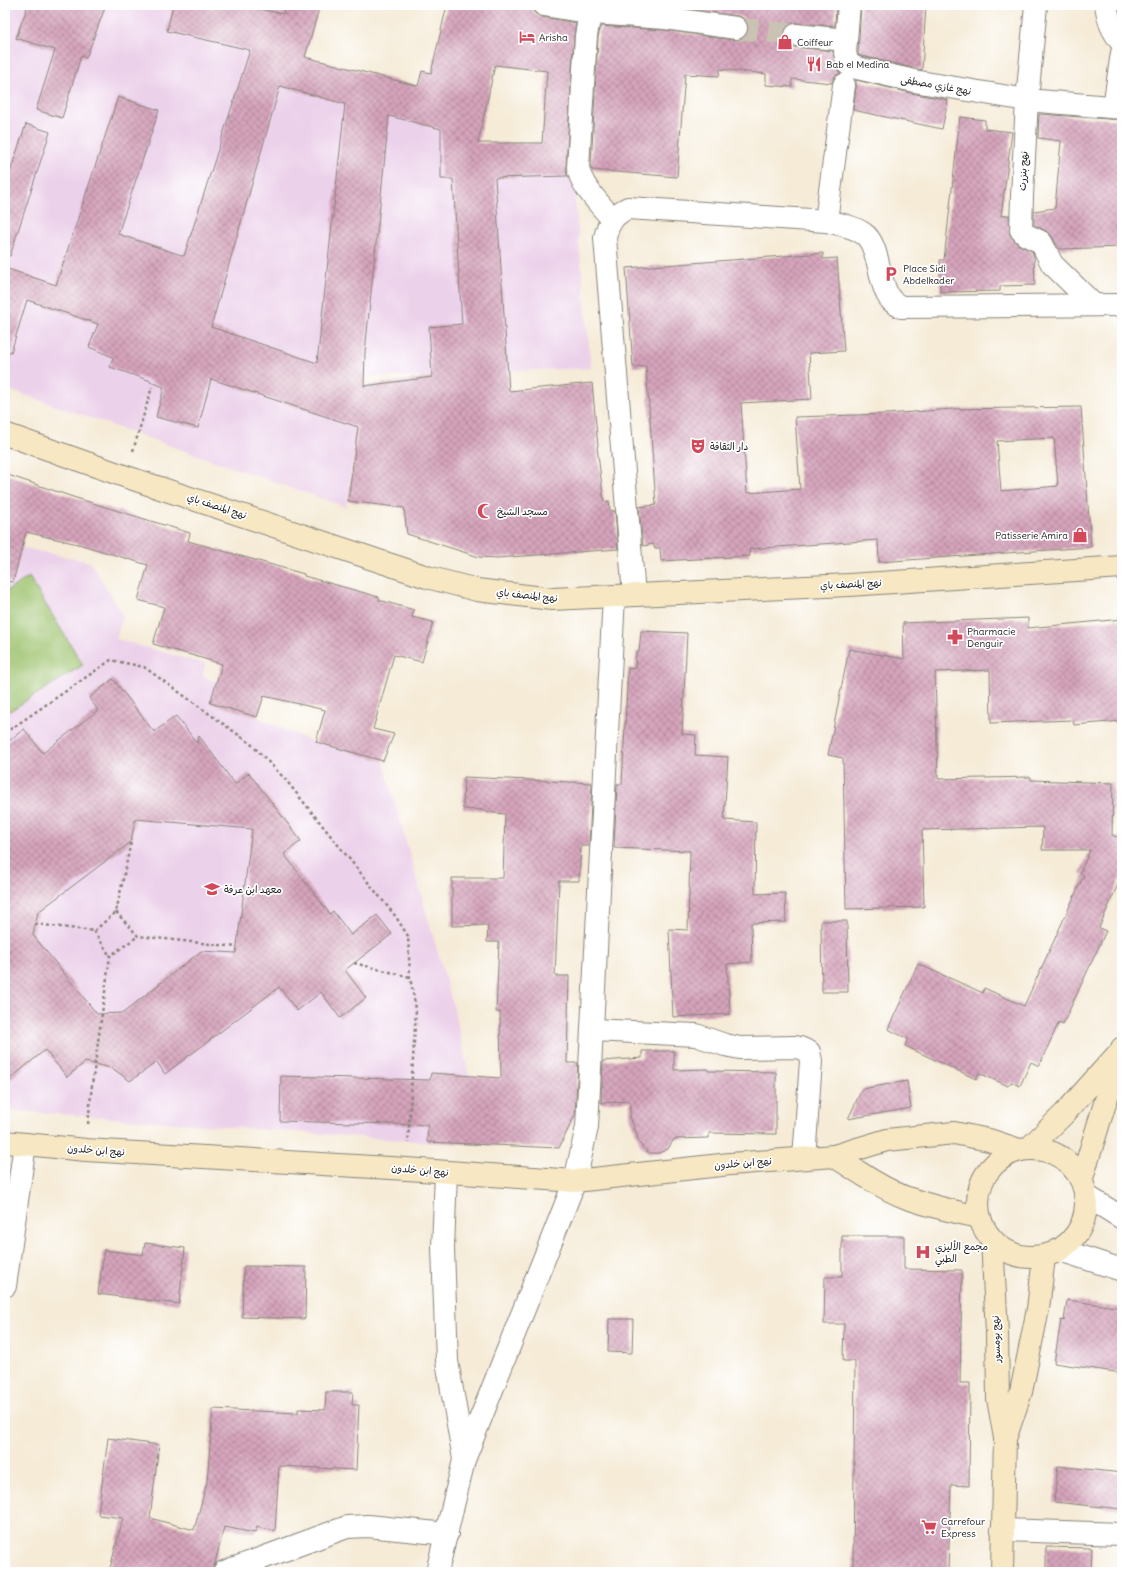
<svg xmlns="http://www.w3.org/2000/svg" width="1127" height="1577" viewBox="0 0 1127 1577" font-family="Delius,'Playpen Sans Arabic',sans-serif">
<defs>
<pattern id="building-cross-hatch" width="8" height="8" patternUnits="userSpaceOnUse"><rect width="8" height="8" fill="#d6a4bc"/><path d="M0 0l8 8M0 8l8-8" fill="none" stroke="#ad8598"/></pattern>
</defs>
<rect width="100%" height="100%" fill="#fff"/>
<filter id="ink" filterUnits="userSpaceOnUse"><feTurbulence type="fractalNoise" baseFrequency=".025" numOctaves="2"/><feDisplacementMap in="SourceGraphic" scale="8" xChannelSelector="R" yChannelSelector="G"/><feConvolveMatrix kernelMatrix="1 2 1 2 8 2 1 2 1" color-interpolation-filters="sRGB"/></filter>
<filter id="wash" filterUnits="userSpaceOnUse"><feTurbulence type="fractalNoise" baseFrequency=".012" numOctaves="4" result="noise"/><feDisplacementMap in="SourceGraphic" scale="16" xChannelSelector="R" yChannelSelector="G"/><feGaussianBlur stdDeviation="0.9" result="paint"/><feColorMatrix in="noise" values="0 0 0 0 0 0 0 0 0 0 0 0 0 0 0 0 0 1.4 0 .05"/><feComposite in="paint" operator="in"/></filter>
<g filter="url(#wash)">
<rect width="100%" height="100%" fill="#f5ebd7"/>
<g fill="#ecd1ea">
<polygon points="5,5 285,5 268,83 441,129 441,179 573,176 591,368 507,371 431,377 364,376 346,507 5,388"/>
<polygon points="5,544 90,562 123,615 116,639 205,664 203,676 216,682 210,703 257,717 308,740 383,761 456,1016 469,1076 431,1073 427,1142 5,1110"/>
</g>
<polygon fill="#9bc16b" stroke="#5c6e44" points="29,577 83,665 5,714 5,592"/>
<g id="blocks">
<g fill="url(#building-cross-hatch)" fill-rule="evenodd">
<polygon points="28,5 106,5 86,58 81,56 62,118 36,110 55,50 16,38"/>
<path d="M173 5H242L283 14 285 5H320L305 57 418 86 422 71 431 73 447 5H532V10L536 14 542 17 576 23 574 35 566 166 567 176 495 178 509 391 592 383 598 446 597 447 604 502 609 501 610 511H615L618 549 497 558 479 557 407 534 404 508 348 501 358 427 211 379 198 428 156 417 164 387 150 382 151 381 110 367 113 357 89 347 98 324 27 300 11 352 5 351V268L56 285 118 97 159 110 118 234 184 256 250 50 167 31ZM495 65 547 71 542 143H478ZM280 86 345 104 317 363 211 327ZM389 116 441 129V179H453L462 324 429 327 432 377 364 386 365 352Z"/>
<polygon points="658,5 836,5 835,26 797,23 791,23 786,27 784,34 785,40 788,45 794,47 833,51 836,67 840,73 834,77 832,83 792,79 792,87 766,85 766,74 720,69 719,76 685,74 677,177 592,170 591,166 598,37 601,26 664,30 734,40 741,39 746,35 748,30 747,23 743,18 738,16"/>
<polygon points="861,5 926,5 922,70 858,55"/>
<polygon points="856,80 911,93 948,100 942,129 853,110 856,87"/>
<polygon points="1039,114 1122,120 1122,247 1059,249 1052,236 1046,231 1034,225 1034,211 1055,208 1061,141 1038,138"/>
<polygon points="960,117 985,120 985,129 1012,132 1001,216 1009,215 1010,235 1017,244 1032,251 1034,257 1035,285 1000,286 1000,291 940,292 940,260 944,260"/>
<polygon points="26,124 50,132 10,256 5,255 5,187"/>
<path d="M823 253V259L837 258 844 351 809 353 812 399 741 403 747 493 800 489 795 417 888 414 952 409 1081 407 1091 547 879 562 878 540 749 549 750 556 661 561 660 548H654V544L643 546 639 507 656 505 646 366 633 367 626 268ZM1054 438 1058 486 1001 491 997 441Z"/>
<polygon points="5,474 73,497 190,533 188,541 304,574 304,576 379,597 379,600 414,610 412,617 433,622 422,662 394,655 373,729 394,734 383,761 316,742 325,710 264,696 257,717 210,703 222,664 153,644 164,607 138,600 148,565 82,545 26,532 13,582 5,581"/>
<polygon points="1028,618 1028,628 1122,619 1122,721 1074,725 1073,720 991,723 990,670 935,672 938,779 1031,777 1031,780 1113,783 1112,835 1122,839 1122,875 1099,928 1106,931 1063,1024 1059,1022 1039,1066 1031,1062 1020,1086 1011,1082 1008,1086 979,1073 976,1079 905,1046 908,1039 888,1029 918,964 983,993 984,988 1024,1006 1084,875 1080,873 1090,850 1042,850 1043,827 922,830 924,907 846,909 843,758 828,755 849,649 904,659 903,623"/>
<polygon points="641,631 687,633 682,734 696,735 695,755 728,757 724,820 756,822 755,894 785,893 786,922 751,923 752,962 727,964 730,1014 673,1017 669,929 688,930 690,851 614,848 617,784 622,784 628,668 635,669 636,652 639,652"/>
<path d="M113 679 154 732 176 716 197 743 199 736 235 784 249 773 301 841 284 854 330 914 333 911 351 935 377 915 392 934 345 970 366 998 340 1018 321 992 297 1011 279 987 165 1074 157 1062 130 1081 112 1068 85 1062 67 1077 45 1050 5 1083V744L24 729 43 753 98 710 89 698ZM135 819 252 829 236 953 201 951 123 1013 97 1014 33 935 38 912 131 842Z"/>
<polygon points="464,777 592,783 589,846 581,846 579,881 559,881 555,976 569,976 567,1063 578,1063 575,1115 559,1148 427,1142 428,1125 280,1121 281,1076 430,1080 431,1073 501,1078 500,1012 496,1012 499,942 487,942 488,925 452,926 452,878 503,878 505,814 485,812 485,810 463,809"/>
<polygon points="821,921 847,921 848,992 822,992"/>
<polygon points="642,1051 674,1051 674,1070 708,1069 708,1071 776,1072 776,1134 709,1133 709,1138 674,1139 668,1149 659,1153 650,1153 646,1151 640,1144 630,1116 630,1101 601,1103 603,1061 642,1058"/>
<polygon points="907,1081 911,1108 848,1119 862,1089"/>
<polygon points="842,1236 904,1236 904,1269 962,1270 960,1383 970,1383 969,1486 951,1485 948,1572 853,1572 855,1361 843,1361 844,1324 824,1324 825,1277 842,1277"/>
<polygon points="145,1243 185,1248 179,1304 98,1294 104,1250 143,1255"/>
<polygon points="244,1266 306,1267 305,1319 242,1317"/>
<polygon points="1067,1300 1122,1308 1122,1373 1054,1363 1061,1320 1064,1321"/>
<polygon points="609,1319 633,1319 632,1353 608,1352"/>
<polygon points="326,1392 353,1392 352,1405 359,1405 356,1470 279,1466 275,1531 257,1527 255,1533 224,1527 215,1563 212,1572 109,1572 123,1518 98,1515 108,1438 159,1445 150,1518 194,1530 207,1482 213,1409 298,1413 298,1409 325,1410"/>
<polygon points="1058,1466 1122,1473 1122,1509 1054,1502"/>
<polygon points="1046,1547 1092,1548 1091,1572 1046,1572"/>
</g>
</g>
</g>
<g filter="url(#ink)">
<use href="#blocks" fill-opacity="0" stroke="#88847a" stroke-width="1"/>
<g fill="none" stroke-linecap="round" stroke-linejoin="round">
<polyline stroke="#cac2b2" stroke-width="22" stroke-dasharray="22 11" stroke-linecap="butt" points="736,28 796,35"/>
<defs>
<g id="street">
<polyline points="544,5 593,13 665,18 736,28"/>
<polyline points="1036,5 1027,100 1022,196 1021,230 1026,235 1041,242 1052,264 1094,305"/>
<path d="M1106 5C1109 22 1111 29 1122 43"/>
<path d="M593 13 588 24 586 36 578 167C580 185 601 205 612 219"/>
<polyline points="796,35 846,40 845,53 848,64 857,68 914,81 1027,100 1122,108"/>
<polyline points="846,40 849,5"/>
<polyline points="1114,107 1122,53"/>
<polyline points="826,221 844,85"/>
<path d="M634 595 605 238C608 223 614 214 628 208L826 221C839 224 853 226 864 234 880 245 878 285 891 300 893 303 898 305 901 307L1122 305"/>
<polyline points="592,1030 696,1035 725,1045 740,1048 795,1047 800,1048 809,1052 811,1061 804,1158"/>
<polyline points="446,1173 443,1248 447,1361 464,1459"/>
<polyline points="1085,1195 1122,1218"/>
<polyline points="1060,1250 1122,1270"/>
<polyline points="5,1286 25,1144"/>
<polyline points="1002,1530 1122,1534"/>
<polyline points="224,1572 347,1527 368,1526 447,1534"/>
<polyline points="437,1572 464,1460 575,1181 587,1127 614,596"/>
</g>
<g id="secondary">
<polyline points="5,434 124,476 427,577 477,590 552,599 849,585 1122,567"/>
<polyline points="5,1142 86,1150 407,1169 575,1181 730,1164 834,1156 887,1140 954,1133 989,1140 1019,1150"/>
<circle cx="1032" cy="1203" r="54"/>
<polyline points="1028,1149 1064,1114 1115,1057"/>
<path d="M834 1156C857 1171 881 1188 907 1198 931 1206 955 1212 979 1217"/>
<polyline points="1082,1178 1122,1048"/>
<polyline points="992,1240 997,1332 998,1399 1005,1438 1002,1572"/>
<polyline points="1006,1436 1021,1392 1038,1309 1044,1257"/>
</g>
</defs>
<use href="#street" stroke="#88847a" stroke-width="24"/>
<use href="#secondary" stroke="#88847a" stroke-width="24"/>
<g stroke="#88847a" stroke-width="2.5" stroke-dasharray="3 3" stroke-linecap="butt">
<polyline points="133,451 152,387"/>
<polyline points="5,733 111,660 144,667 250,743 285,779 396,917 408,936 410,977 416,1009 408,1143"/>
<polyline points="116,912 138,936 237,947"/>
<polyline points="35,924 94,931 116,912 131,842"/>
<polyline points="94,931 110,956"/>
<polyline points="354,963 410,977"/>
<polyline points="88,1124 92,1085 110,956 138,936"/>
</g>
<use href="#street" stroke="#fff" stroke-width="22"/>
<use href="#secondary" stroke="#f7e8c3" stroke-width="22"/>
</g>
</g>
<defs>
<symbol id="hotel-bare" viewBox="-9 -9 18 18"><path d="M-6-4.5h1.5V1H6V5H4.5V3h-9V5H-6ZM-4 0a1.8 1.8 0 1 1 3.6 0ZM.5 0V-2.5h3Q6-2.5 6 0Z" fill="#d1495b" stroke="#fff" stroke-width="2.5" paint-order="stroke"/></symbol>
<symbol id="shop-bare" viewBox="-9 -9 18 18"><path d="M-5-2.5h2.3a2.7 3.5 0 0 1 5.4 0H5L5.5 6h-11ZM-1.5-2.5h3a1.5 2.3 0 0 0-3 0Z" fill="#d1495b" stroke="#fff" stroke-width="2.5" paint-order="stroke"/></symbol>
<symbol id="restaurant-bare" viewBox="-9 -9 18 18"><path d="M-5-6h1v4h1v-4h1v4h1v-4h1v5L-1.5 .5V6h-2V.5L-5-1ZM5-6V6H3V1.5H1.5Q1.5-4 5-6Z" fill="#d1495b" stroke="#fff" stroke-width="2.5" paint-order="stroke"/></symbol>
<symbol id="parking-bare" viewBox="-9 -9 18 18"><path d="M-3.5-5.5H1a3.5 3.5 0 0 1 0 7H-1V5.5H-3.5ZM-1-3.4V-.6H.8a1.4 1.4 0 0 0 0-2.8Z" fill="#d1495b" stroke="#fff" stroke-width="2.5" paint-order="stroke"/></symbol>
<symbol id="theatre-bare" viewBox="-9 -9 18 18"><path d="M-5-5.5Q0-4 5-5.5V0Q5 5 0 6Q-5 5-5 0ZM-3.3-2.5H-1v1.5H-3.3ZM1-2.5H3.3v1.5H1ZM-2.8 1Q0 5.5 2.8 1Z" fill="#d1495b" stroke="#fff" stroke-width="2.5" paint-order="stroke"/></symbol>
<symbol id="mosque-bare" viewBox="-9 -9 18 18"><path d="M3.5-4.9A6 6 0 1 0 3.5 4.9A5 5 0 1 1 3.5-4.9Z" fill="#d1495b" stroke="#fff" stroke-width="2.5" paint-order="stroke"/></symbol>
<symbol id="pharmacy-bare" viewBox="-9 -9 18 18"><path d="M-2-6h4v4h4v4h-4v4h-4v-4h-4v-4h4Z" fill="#d1495b" stroke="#fff" stroke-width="2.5" paint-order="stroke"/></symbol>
<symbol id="school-bare" viewBox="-9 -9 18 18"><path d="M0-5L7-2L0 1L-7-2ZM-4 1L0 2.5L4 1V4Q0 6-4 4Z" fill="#d1495b" stroke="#fff" stroke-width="2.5" paint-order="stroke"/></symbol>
<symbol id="hospital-bare" viewBox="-9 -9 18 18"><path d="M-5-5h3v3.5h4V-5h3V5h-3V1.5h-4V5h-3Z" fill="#d1495b" stroke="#fff" stroke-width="2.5" paint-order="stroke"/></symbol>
<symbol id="supermarket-bare" viewBox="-9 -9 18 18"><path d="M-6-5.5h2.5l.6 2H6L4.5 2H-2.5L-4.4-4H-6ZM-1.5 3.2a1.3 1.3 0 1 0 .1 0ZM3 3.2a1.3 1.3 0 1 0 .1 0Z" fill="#d1495b" stroke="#fff" stroke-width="2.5" paint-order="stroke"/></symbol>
</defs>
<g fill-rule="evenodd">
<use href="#hotel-bare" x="516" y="26" width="22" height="22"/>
<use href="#shop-bare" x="774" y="31" width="22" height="22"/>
<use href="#restaurant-bare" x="803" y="53" width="22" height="22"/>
<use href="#parking-bare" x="880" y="263" width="22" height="22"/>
<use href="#theatre-bare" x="687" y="435" width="22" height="22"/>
<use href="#mosque-bare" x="474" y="500" width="22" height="22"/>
<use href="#shop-bare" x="1069" y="524" width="22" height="22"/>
<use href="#pharmacy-bare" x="944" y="626" width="22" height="22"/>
<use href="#school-bare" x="201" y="878" width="22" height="22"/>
<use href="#hospital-bare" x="912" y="1241" width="22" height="22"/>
<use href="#supermarket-bare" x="918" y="1516" width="22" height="22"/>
</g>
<g text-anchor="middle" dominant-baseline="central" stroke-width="3.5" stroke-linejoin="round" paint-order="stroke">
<g font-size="10" fill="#1c1c1c" stroke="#fff" text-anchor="start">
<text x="539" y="37">Arisha</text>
<text x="797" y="42">Coiffeur</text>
<text x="826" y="64">Bab el Medina</text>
<text x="903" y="268">Place Sidi<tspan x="903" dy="12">Abdelkader</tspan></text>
<text x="710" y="446">دار الثقافة</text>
<text x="497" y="511">مسجد الشيخ</text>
<text x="1068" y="535" text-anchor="end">Patisserie Amira</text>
<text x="967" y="631">Pharmacie<tspan x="967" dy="12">Denguir</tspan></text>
<text x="224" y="889">معهد ابن عرفة</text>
<text x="935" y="1246">مجمع الأليزي<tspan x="935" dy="12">الطبي</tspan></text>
<text x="941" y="1521">Carrefour<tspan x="941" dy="12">Express</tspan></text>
</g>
<g font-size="10" fill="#1c1c1c" stroke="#fff">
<text transform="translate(936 85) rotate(10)">نهج غازي مصطفى</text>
<text transform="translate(1023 171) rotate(-87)">نهج بنزرت</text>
<text transform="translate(217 506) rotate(18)">نهج المنصف باي</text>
<text transform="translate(851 584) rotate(-3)">نهج المنصف باي</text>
<text transform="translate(527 595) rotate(6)">نهج المنصف باي</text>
<text transform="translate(96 1150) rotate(4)">نهج ابن خلدون</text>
<text transform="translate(743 1163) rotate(-5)">نهج ابن خلدون</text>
<text transform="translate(420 1170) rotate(5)">نهج ابن خلدون</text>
<text transform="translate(996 1339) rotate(-92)">نهج بومسور</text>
</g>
</g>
<rect width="1127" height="1577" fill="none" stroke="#fff" stroke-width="20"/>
</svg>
